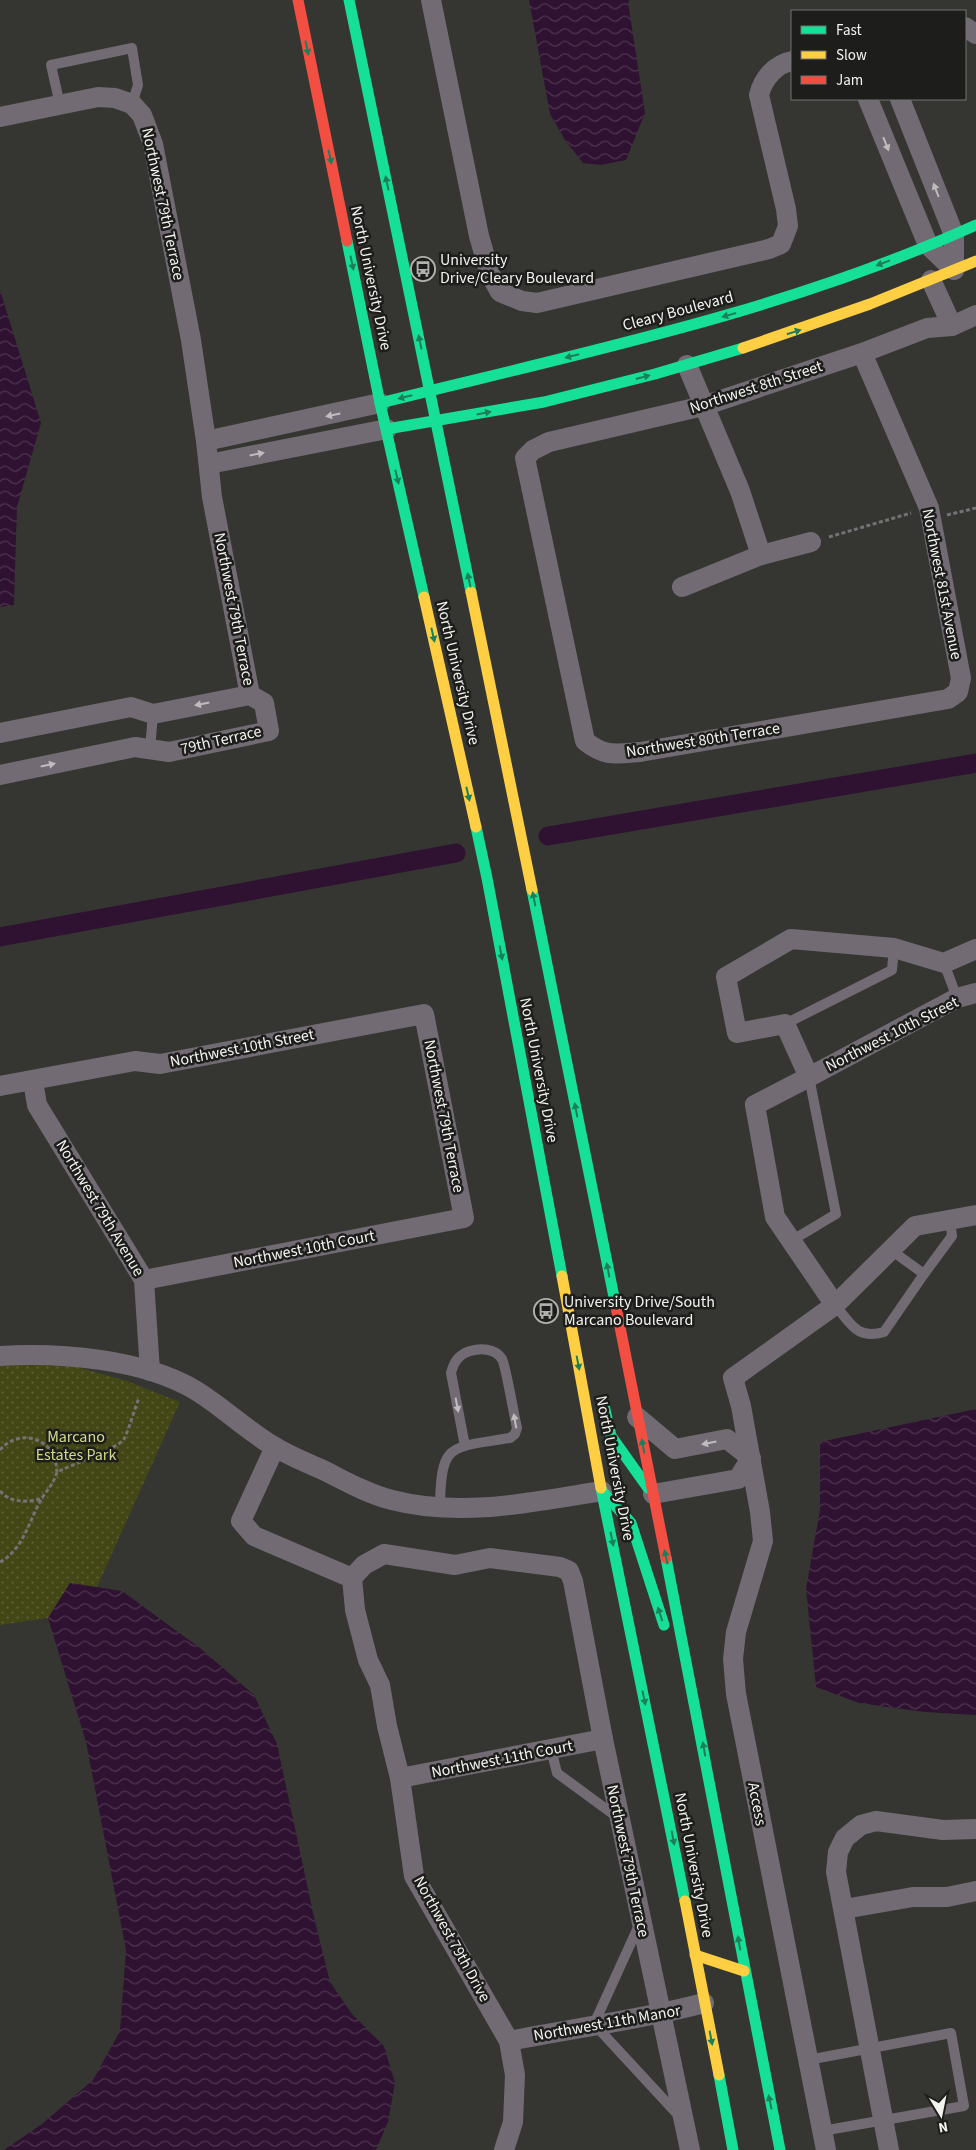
<svg xmlns="http://www.w3.org/2000/svg" width="976" height="2150" viewBox="0 0 976 2150" font-family="'Source Sans 3',sans-serif">
<defs>
<pattern id="park-dots" width="8" height="8" patternUnits="userSpaceOnUse" patternTransform="scale(1.25)"><rect width="8" height="8" fill="#434615"/><path d="M2 2h.1M6 6h.1" fill="none" stroke="#5f6137" stroke-width="1.8" stroke-linecap="round"/></pattern>
<pattern id="water-waves" width="16" height="10" patternUnits="userSpaceOnUse" patternTransform="scale(1.25)"><rect width="16" height="10" fill="#2f1231"/><path d="M0 5q4-4 8 0t8 0" fill="none" stroke="#4e354f"/></pattern>
</defs>
<rect width="100%" height="100%" fill="#353632"/>
<polygon fill="url(#park-dots)" points="59,1362 127,1381 180,1402 97,1587 70,1583 48,1618 0,1625 0,1366"/>
<g fill="url(#water-waves)">
<polygon points="529,0 630,0 628,2 645,113 626,160 601,165 583,163 565,140 550,114"/>
<polygon points="0,290 41,423 17,507 14,605 0,607"/>
<polygon points="976,1409 976,1715 924,1712 859,1703 816,1687 806,1589 820,1510 820,1442"/>
<polygon points="70,1583 122,1591 200,1648 254,1695 277,1744 314,1917 330,1982 352,2014 384,2046 395,2083 388,2122 376,2150 4,2150 42,2124 93,2080 120,2031 126,1950 86,1742 48,1618"/>
</g>
<g fill="none" stroke-linecap="round" stroke-linejoin="round">
<g stroke="#2f1231" stroke-width="19">
<polyline points="548,836 976,763"/>
<polyline points="0,937 456,853"/>
</g>
<g stroke="#767175" stroke-width="3" stroke-dasharray="4 2.5" stroke-linecap="butt">
<polyline points="947,515 976,508"/>
<polyline points="829,537 911,513"/>
<path d="M0 1450C14 1433 39 1434 52 1452 56 1458 56 1465 57 1472"/>
<path d="M0 1491C10 1503 29 1503 43 1498"/>
<path d="M0 1562C24 1549 29 1520 42 1498 48 1489 54 1483 57 1472 69 1466 120 1447 124 1439 130 1427 134 1410 139 1398"/>
</g>
<g stroke="#726b73" stroke-width="10">
<polyline points="60,105 51,65 132,48 138,85 132,104"/>
<polyline points="150,749 153,714"/>
<polyline points="944,963 957,998"/>
<polyline points="785,1024 892,970 894,948"/>
<polyline points="791,1241 836,1214 809,1077"/>
<polyline points="891,1250 924,1274 952,1236 950,1220"/>
<path d="M835 1305C851 1324 857 1340 884 1332L924 1274"/>
<path d="M440 1507C441 1441 450 1448 510 1438L515 1434 517 1428C514 1416 506 1366 502 1359 495 1348 480 1348 470 1351 458 1355 454 1362 451 1373L465 1446"/>
<polyline points="551,1749 557,1773 617,1817"/>
<polyline points="640,1923 594,2024 680,2117"/>
<polyline points="808,2060 951,2033 964,2106 822,2131"/>
</g>
<g stroke="#726b73" stroke-width="20">
<path d="M431 0 479 236 490 274 500 292 522 301 537 303 769 249 781 244 788 226 786 209 759 95C763 79 775 64 792 61"/>
<polyline points="965,27 976,34"/>
<polyline points="868,99 928,245 954,270"/>
<polyline points="900,99 954,235 954,270"/>
<polyline points="0,117 98,97 115,98 132,104 142,115 153,144 191,340 206,441 212,497 250,695"/>
<polyline points="931,280 952,326"/>
<path d="M862 353 929 508 961 678 958 692 948 699 640 752C615 754 605 757 585 741L525 458 533 450 549 442 703 406 862 353 927 328 952 326 976 315"/>
<polyline points="687,365 740,491 761,555"/>
<polyline points="206,441 380,403"/>
<polyline points="209,464 387,429"/>
<polyline points="682,587 761,555 811,542"/>
<polyline points="0,733 131,707 153,714 250,695 264,703 269,731 169,752 135,747 0,775"/>
<polyline points="809,1077 957,998 976,993"/>
<polyline points="33,1081 37,1105 144,1280 150,1371"/>
<polyline points="0,1086 135,1061 160,1064 424,1014 464,1218 144,1280"/>
<polyline points="835,1305 775,1217 755,1105 809,1077 785,1024 737,1033 726,977 791,939 894,948 944,963 976,949"/>
<path d="M0 1356C59 1352 143 1359 195 1390 223 1407 247 1431 275 1447 290 1456 307 1463 323 1470 345 1481 368 1494 392 1500 462 1518 533 1502 602 1491"/>
<polyline points="637,1417 675,1449 727,1439 751,1458 738,1479 653,1494"/>
<polyline points="275,1447 241,1521 254,1536 352,1578"/>
<polyline points="352,1578 364,1565 384,1554 455,1565 490,1558 560,1567 569,1571 573,1581 603,1739 690,2150"/>
<polyline points="352,1578 355,1610 368,1660 380,1685 387,1726 400,1778 414,1876 509,2041 515,2075 513,2122 504,2150"/>
<polyline points="400,1778 603,1739"/>
<polyline points="844,1909 913,1897 947,1897 976,1891"/>
<path d="M509 2041C574 2028 640 2020 704 2003"/>
<polyline points="826,2150 736,1694 733,1659 736,1632 763,1541 760,1512 741,1406 733,1378 835,1305 915,1226 976,1215"/>
<polyline points="889,2150 836,1872 838,1852 845,1838 861,1825 876,1821 943,1830 976,1829"/>
</g>
<g stroke="#16e098" stroke-width="11">
<polyline points="349,0 471,592"/>
<polyline points="347,241 380,403 424,597"/>
<path d="M380 403C581 353 787 311 976 225"/>
<polyline points="387,429 544,402 655,374 743,348"/>
<polyline points="476,827 487,878 562,1276"/>
<polyline points="532,890 615,1302"/>
<polyline points="603,1401 611,1436 648,1488"/>
<polyline points="601,1488 685,1901"/>
<polyline points="602,1491 631,1523 664,1625"/>
<polyline points="666,1558 780,2150"/>
<polyline points="719,2075 733,2150"/>
</g>
<g stroke="#ffcf43" stroke-width="11">
<polyline points="743,348 870,304 976,261"/>
<polyline points="471,592 532,890"/>
<polyline points="424,597 476,827"/>
<polyline points="562,1276 601,1488"/>
<polyline points="685,1901 719,2075"/>
<polyline points="695,1955 744,1971"/>
</g>
<g stroke="#f24e42" stroke-width="11">
<polyline points="298,0 347,241"/>
<polyline points="615,1302 666,1558"/>
</g>
</g>
<defs><path id="oneway-solid" d="M-6-.8H1V-3.2L6.5 0L1 3.2V.8H-6Z" transform="scale(1.25)"/></defs>
<g fill="#1a7f5a">
<use href="#oneway-solid" transform="translate(307 48) rotate(78)"/>
<use href="#oneway-solid" transform="translate(330 157) rotate(78)"/>
<use href="#oneway-solid" transform="translate(387 183) rotate(-102)"/>
<use href="#oneway-solid" transform="translate(352 263) rotate(78)"/>
<use href="#oneway-solid" transform="translate(883 263) rotate(159)"/>
<use href="#oneway-solid" transform="translate(729 315) rotate(164)"/>
<use href="#oneway-solid" transform="translate(794 332) rotate(-18)"/>
<use href="#oneway-solid" transform="translate(420 342) rotate(-102)"/>
<use href="#oneway-solid" transform="translate(572 356) rotate(166)"/>
<use href="#oneway-solid" transform="translate(643 377) rotate(-15)"/>
<use href="#oneway-solid" transform="translate(405 397) rotate(166)"/>
<use href="#oneway-solid" transform="translate(484 413) rotate(-11)"/>
<use href="#oneway-solid" transform="translate(397 477) rotate(77)"/>
<use href="#oneway-solid" transform="translate(469 580) rotate(-102)"/>
<use href="#oneway-solid" transform="translate(433 635) rotate(77)"/>
<use href="#oneway-solid" transform="translate(468 794) rotate(77)"/>
<use href="#oneway-solid" transform="translate(534 899) rotate(-101)"/>
<use href="#oneway-solid" transform="translate(501 953) rotate(79)"/>
<use href="#oneway-solid" transform="translate(576 1110) rotate(-101)"/>
<use href="#oneway-solid" transform="translate(608 1270) rotate(-101)"/>
<use href="#oneway-solid" transform="translate(578 1363) rotate(79)"/>
<use href="#oneway-solid" transform="translate(643 1446) rotate(-101)"/>
<use href="#oneway-solid" transform="translate(612 1539) rotate(78)"/>
<use href="#oneway-solid" transform="translate(666 1557) rotate(-102)"/>
<use href="#oneway-solid" transform="translate(660 1614) rotate(-108)"/>
<use href="#oneway-solid" transform="translate(644 1698) rotate(78)"/>
<use href="#oneway-solid" transform="translate(704 1749) rotate(-100)"/>
<use href="#oneway-solid" transform="translate(673 1838) rotate(79)"/>
<use href="#oneway-solid" transform="translate(739 1943) rotate(-100)"/>
<use href="#oneway-solid" transform="translate(711 2038) rotate(79)"/>
<use href="#oneway-solid" transform="translate(770 2102) rotate(-102)"/>
</g>
<g fill="#bfbcbd">
<use href="#oneway-solid" transform="translate(886 144) rotate(68)"/>
<use href="#oneway-solid" transform="translate(936 190) rotate(-111)"/>
<use href="#oneway-solid" transform="translate(333 415) rotate(168)"/>
<use href="#oneway-solid" transform="translate(257 454) rotate(-11)"/>
<use href="#oneway-solid" transform="translate(202 704) rotate(169)"/>
<use href="#oneway-solid" transform="translate(48 765) rotate(-12)"/>
<use href="#oneway-solid" transform="translate(457 1405) rotate(79)"/>
<use href="#oneway-solid" transform="translate(515 1421) rotate(-100)"/>
<use href="#oneway-solid" transform="translate(709 1443) rotate(169)"/>
</g>
<defs>
<symbol id="bus-ring" viewBox="-11 -11 22 22"><circle r="9.5" fill="#1d1e1b" stroke="#b0b0ad" stroke-width="1.5"/><path d="M-5-6H5V4H4V6H2V4H-2V6H-4V4H-5ZM-3.5-4V0h7V-4ZM-3.5 1.2v1.5H-2V1.2ZM2 1.2v1.5H3.5V1.2Z" fill="#b0b0ad"/></symbol>
</defs>
<g fill-rule="evenodd">
<use href="#bus-ring" x="409" y="255" width="28" height="28"/>
<use href="#bus-ring" x="532" y="1297" width="28" height="28"/>
</g>
<g text-anchor="middle" dominant-baseline="central" stroke-width="5" stroke-linejoin="round" paint-order="stroke">
<g font-size="16" fill="#f2f2ef" stroke="#1d1e1b">
<text transform="translate(163 204) rotate(78)">Northwest 79th Terrace</text>
<text transform="translate(371 278) rotate(78)">North University Drive</text>
<text transform="translate(678 311) rotate(-15)">Cleary Boulevard</text>
<text transform="translate(756 387) rotate(-18)">Northwest 8th Street</text>
<text transform="translate(942 584) rotate(79)">Northwest 81st Avenue</text>
<text transform="translate(234 609) rotate(79)">Northwest 79th Terrace</text>
<text transform="translate(458 673) rotate(77)">North University Drive</text>
<text transform="translate(221 740) rotate(-13)">79th Terrace</text>
<text transform="translate(703 740) rotate(-9)">Northwest 80th Terrace</text>
<text transform="translate(892 1034) rotate(-27)">Northwest 10th Street</text>
<text transform="translate(242 1048) rotate(-11)">Northwest 10th Street</text>
<text transform="translate(539 1070) rotate(79)">North University Drive</text>
<text transform="translate(444 1116) rotate(79)">Northwest 79th Terrace</text>
<text transform="translate(100 1208) rotate(59)">Northwest 79th Avenue</text>
<text transform="translate(304 1249) rotate(-11)">Northwest 10th Court</text>
<text transform="translate(615 1468) rotate(79)">North University Drive</text>
<text transform="translate(502 1759) rotate(-11)">Northwest 11th Court</text>
<text transform="translate(757 1804) rotate(79)">Access</text>
<text transform="translate(628 1861) rotate(78)">Northwest 79th Terrace</text>
<text transform="translate(694 1865) rotate(79)">North University Drive</text>
<text transform="translate(452 1939) rotate(61)">Northwest 79th Drive</text>
<text transform="translate(607 2023) rotate(-10)">Northwest 11th Manor</text>
</g>
<g font-size="16" fill="#f2f2ef" stroke="#1d1e1b" text-anchor="start">
<text x="440" y="260">University<tspan x="440" dy="18">Drive/Cleary Boulevard</tspan></text>
<text x="564" y="1302">University Drive/South<tspan x="564" dy="18">Marcano Boulevard</tspan></text>
</g>
<g font-size="16" fill="#d4db88" stroke="#1d1e1b">
<text x="76" y="1437">Marcano<tspan x="76" dy="18">Estates Park</tspan></text>
</g>
</g>
<rect x="791" y="10" width="175" height="90" fill="#1d1e1b" stroke="#727370"/>
<rect x="801" y="26" width="25" height="8" fill="#16e098" stroke="#727370"/>
<text x="836" y="35" font-size="15" fill="#f2f2ef">Fast</text>
<rect x="801" y="51" width="25" height="8" fill="#ffcf43" stroke="#727370"/>
<text x="836" y="60" font-size="15" fill="#f2f2ef">Slow</text>
<rect x="801" y="76" width="25" height="8" fill="#f24e42" stroke="#727370"/>
<text x="836" y="85" font-size="15" fill="#f2f2ef">Jam</text>
<g transform="translate(941 2115) rotate(170)" stroke="#1d1e1b" stroke-width="4" paint-order="stroke">
<path d="M0-4L9 19L0 12L-9 19Z" fill="#f2f2ef"/>
<text y="-8" font-size="14" font-weight="bold" text-anchor="middle" fill="#f2f2ef">N</text>
</g>
</svg>
